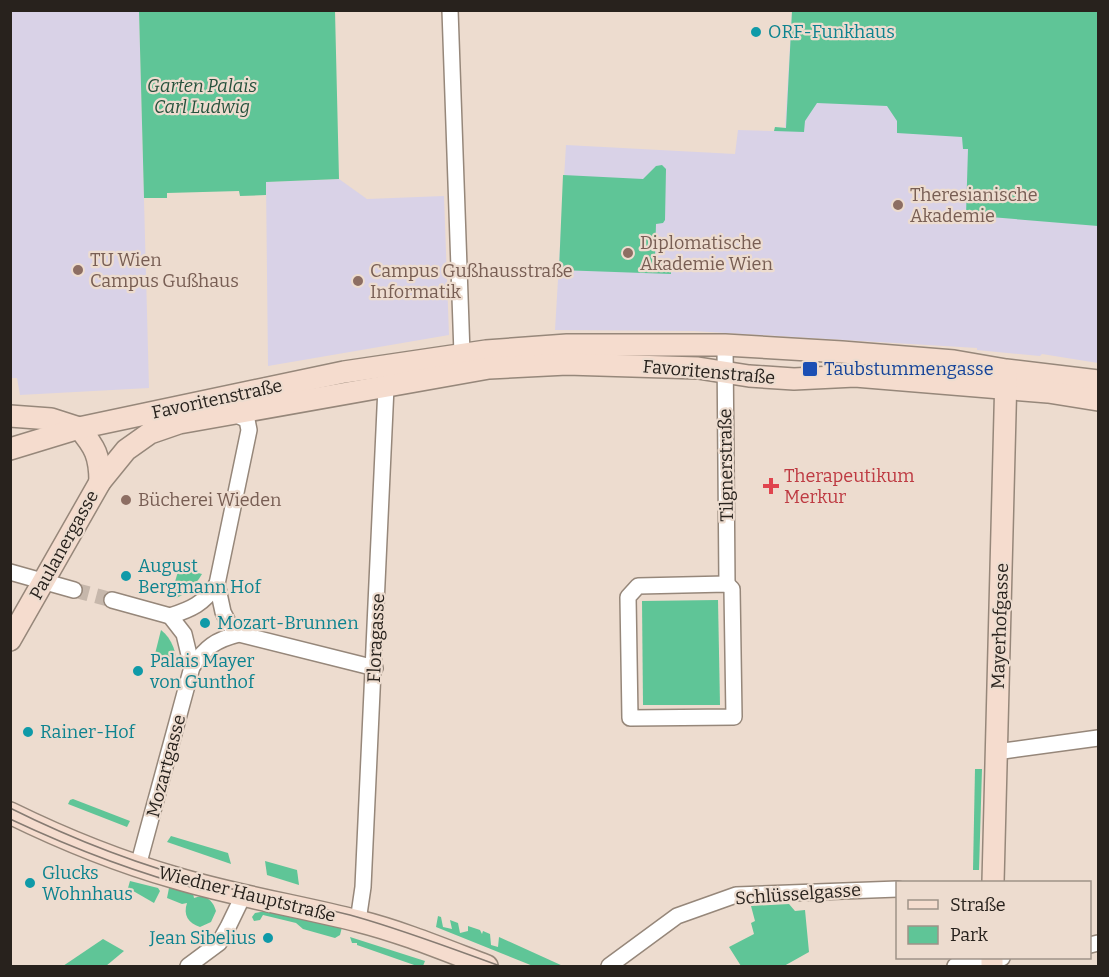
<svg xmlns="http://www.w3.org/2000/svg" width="1109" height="977" viewBox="0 0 1109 977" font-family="Bitter,serif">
<rect width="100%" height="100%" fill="#eddccf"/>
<g fill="#d9d2e7">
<polygon points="10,11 139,11 149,388 20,395 17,378 11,378"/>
<polygon points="792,11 1098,11 1098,363 1042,354 1040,356 1007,353 977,350 977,348 694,331 555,330 566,145 735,154 738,130 774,131 775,127 785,128"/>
<polygon points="339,179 367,199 444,196 449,335 268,366 266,182"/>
</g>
<g fill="#5fc597">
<polygon points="139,11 335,11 339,179 266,182 266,195 240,196 239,191 167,193 167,198 144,198"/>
<polygon points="792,11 1098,11 1098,226 966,215 968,149 963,149 962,137 897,133 897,121 887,106 817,103 805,121 804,132 774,131 775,127 786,128"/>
<polygon points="662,165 666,169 665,220 663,223 656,224 655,258 671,260 671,274 559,270 563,175 643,179 656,166"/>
<path d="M179 568 202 574C195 586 184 598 170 599Z"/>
<polygon points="718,600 720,705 643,705 642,601"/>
<path d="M161 630C172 638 178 655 176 669L153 662Z"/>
<polygon points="975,769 982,769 979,870 973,870"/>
<polygon points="73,799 130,821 127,827 68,804 70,800"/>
<polygon points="171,836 228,853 231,864 167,842"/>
<polygon points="265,861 297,870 299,885 267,875"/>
<polygon points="130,881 158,888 160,891 154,903 128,888"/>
<path d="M171 886 193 893 194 898C205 894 213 900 216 911L211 922 200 927C188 923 183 915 187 903L182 904 167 898 169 888Z"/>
<polygon points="789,904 795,911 805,910 809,952 784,966 741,966 729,947 754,934 751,923 755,921 751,906"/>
<polygon points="266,911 342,927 340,935 335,938 303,929 296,923 263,915 260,920 254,921 252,917 255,913"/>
<polygon points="438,916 441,917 443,927 452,929 450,920 458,923 460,933 468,931 468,926 480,930 482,934 483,931 490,934 491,945 498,947 499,937 563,966 533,966 436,927"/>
<polygon points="350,937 425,961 423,966 417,966 357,945 357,943 352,943"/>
<polygon points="103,939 124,951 106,966 63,966"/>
</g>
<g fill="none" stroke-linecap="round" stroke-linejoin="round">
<polyline stroke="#c6b7ab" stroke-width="15" stroke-dasharray="15 8" stroke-linecap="butt" points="74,590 112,600"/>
<defs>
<g id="street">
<polyline points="450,10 462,354 454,360"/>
<polyline points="725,345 727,584"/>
<polyline points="233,413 247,420 249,430 217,584 223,612 229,624 239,634"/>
<polyline points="10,572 74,590"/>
<polygon points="727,584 732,589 734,717 630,718 628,597 638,586"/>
<polyline points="112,600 170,616"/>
<path d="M192 667 184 634 170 616C192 609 203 604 217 584"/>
<polyline points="996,752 1098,738"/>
<path d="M138 866 192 667C206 647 215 640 239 634L375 668"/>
<polyline points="358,921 363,887 386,387 392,381"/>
<polyline points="1090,945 1098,943"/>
<polyline points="188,966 219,943 228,927 243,896"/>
<polyline points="609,966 677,916 736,895 898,889"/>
<polyline points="955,966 1002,958"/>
</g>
<g id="secondary">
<polyline points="10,416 51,419 79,428"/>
<path d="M79 428C95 447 100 456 100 482"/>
<polyline points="10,449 79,428 344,372 486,351 567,345 725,345 842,352 954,361 1006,370 1098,381"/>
<polyline points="10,640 100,482 126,450 150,433 179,423 489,368 567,364 698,368 749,376 794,379 855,376 1048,392 1098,400"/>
<path d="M10 813C63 839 120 862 176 878 236 896 298 906 358 921 402 932 445 950 487 966"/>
<polyline points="993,882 1006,374"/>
<polyline points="992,966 992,958"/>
</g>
</defs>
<use href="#street" stroke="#96877a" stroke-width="18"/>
<use href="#secondary" stroke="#96877a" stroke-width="24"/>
<use href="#street" stroke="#fff" stroke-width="15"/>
<use href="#secondary" stroke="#f5dcce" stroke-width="21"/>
<g stroke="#867b72" stroke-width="1.5">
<path d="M10 808C74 840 142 866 211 884 259 896 309 904 357 917 406 931 453 949 500 966"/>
<path d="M10 819C72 848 136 873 202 890"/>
</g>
</g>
<g fill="#0f9aa8" stroke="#eddccf" stroke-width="2">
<circle cx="756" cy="32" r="6"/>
<circle cx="126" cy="576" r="6"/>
<circle cx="205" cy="623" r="6"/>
<circle cx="138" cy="671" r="6"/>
<circle cx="28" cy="732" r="6"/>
<circle cx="30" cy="883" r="6"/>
<circle cx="268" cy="938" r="6"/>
</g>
<g fill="#8d6e63" stroke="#eddccf" stroke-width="2">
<circle cx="898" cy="205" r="6"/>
<circle cx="628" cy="253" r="6"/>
<circle cx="78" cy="270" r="6"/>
<circle cx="358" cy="281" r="6"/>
<circle cx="126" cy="500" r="6"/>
</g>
<rect fill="#1a4fb4" stroke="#eddccf" stroke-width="2" x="802" y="361" width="16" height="16" rx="3"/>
<path fill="#e0444e" stroke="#eddccf" stroke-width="2" d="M768 477h6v6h6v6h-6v6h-6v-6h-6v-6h6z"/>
<g text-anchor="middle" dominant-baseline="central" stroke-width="4.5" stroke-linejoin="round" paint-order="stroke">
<g font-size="18" fill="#0d838f" stroke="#eddccf" text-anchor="start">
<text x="768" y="32">ORF-Funkhaus</text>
<text x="138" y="566">August<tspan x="138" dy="21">Bergmann Hof</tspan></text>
<text x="217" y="623">Mozart-Brunnen</text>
<text x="150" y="661">Palais Mayer<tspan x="150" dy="21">von Gunthof</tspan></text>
<text x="40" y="732">Rainer-Hof</text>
<text x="42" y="873">Glucks<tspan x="42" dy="21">Wohnhaus</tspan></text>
<text x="256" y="938" text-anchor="end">Jean Sibelius</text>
</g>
<g font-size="18" font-style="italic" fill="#25513c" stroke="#eddccf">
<text x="202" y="86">Garten Palais<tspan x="202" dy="21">Carl Ludwig</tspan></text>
</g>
<g font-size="18" fill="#785e54" stroke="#eddccf" text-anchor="start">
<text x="910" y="195">Theresianische<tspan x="910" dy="21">Akademie</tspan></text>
<text x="640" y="243">Diplomatische<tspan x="640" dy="21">Akademie Wien</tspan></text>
<text x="90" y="260">TU Wien<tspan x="90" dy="21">Campus Gußhaus</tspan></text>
<text x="370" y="271">Campus Gußhausstraße<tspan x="370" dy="21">Informatik</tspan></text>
<text x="138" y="500">Bücherei Wieden</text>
</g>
<g font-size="18" fill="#164399" stroke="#eddccf" text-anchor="start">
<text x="824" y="369">Taubstummengasse</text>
</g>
<g font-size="18" fill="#28221d" stroke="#eddccf">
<text transform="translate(709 372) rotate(5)">Favoritenstraße</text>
<text transform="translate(217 399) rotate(-12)">Favoritenstraße</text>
<text transform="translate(726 465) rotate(-91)">Tilgnerstraße</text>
<text transform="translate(64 545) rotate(-61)">Paulanergasse</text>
<text transform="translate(1000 626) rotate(-88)">Mayerhofgasse</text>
<text transform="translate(376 638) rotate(-87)">Floragasse</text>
<text transform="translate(166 766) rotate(-75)">Mozartgasse</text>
<text transform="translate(247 894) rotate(14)">Wiedner Hauptstraße</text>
<text transform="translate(798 894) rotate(-4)">Schlüsselgasse</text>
</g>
<g font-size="18" fill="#be3a42" stroke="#eddccf" text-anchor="start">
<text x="784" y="476">Therapeutikum<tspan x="784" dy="21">Merkur</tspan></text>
</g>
</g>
<rect width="1109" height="977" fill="none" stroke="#28221d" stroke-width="24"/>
<rect x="896" y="881" width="195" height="78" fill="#eddccf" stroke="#9e9288" stroke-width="1.5"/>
<rect x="908" y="900" width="30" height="9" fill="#f5dcce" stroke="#9e9288" stroke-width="1.5"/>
<text x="950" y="911" font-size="18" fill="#28221d">Straße</text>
<rect x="908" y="926" width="30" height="18" fill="#5fc597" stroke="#9e9288" stroke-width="1.5"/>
<text x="950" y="941" font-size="18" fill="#28221d">Park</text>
</svg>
